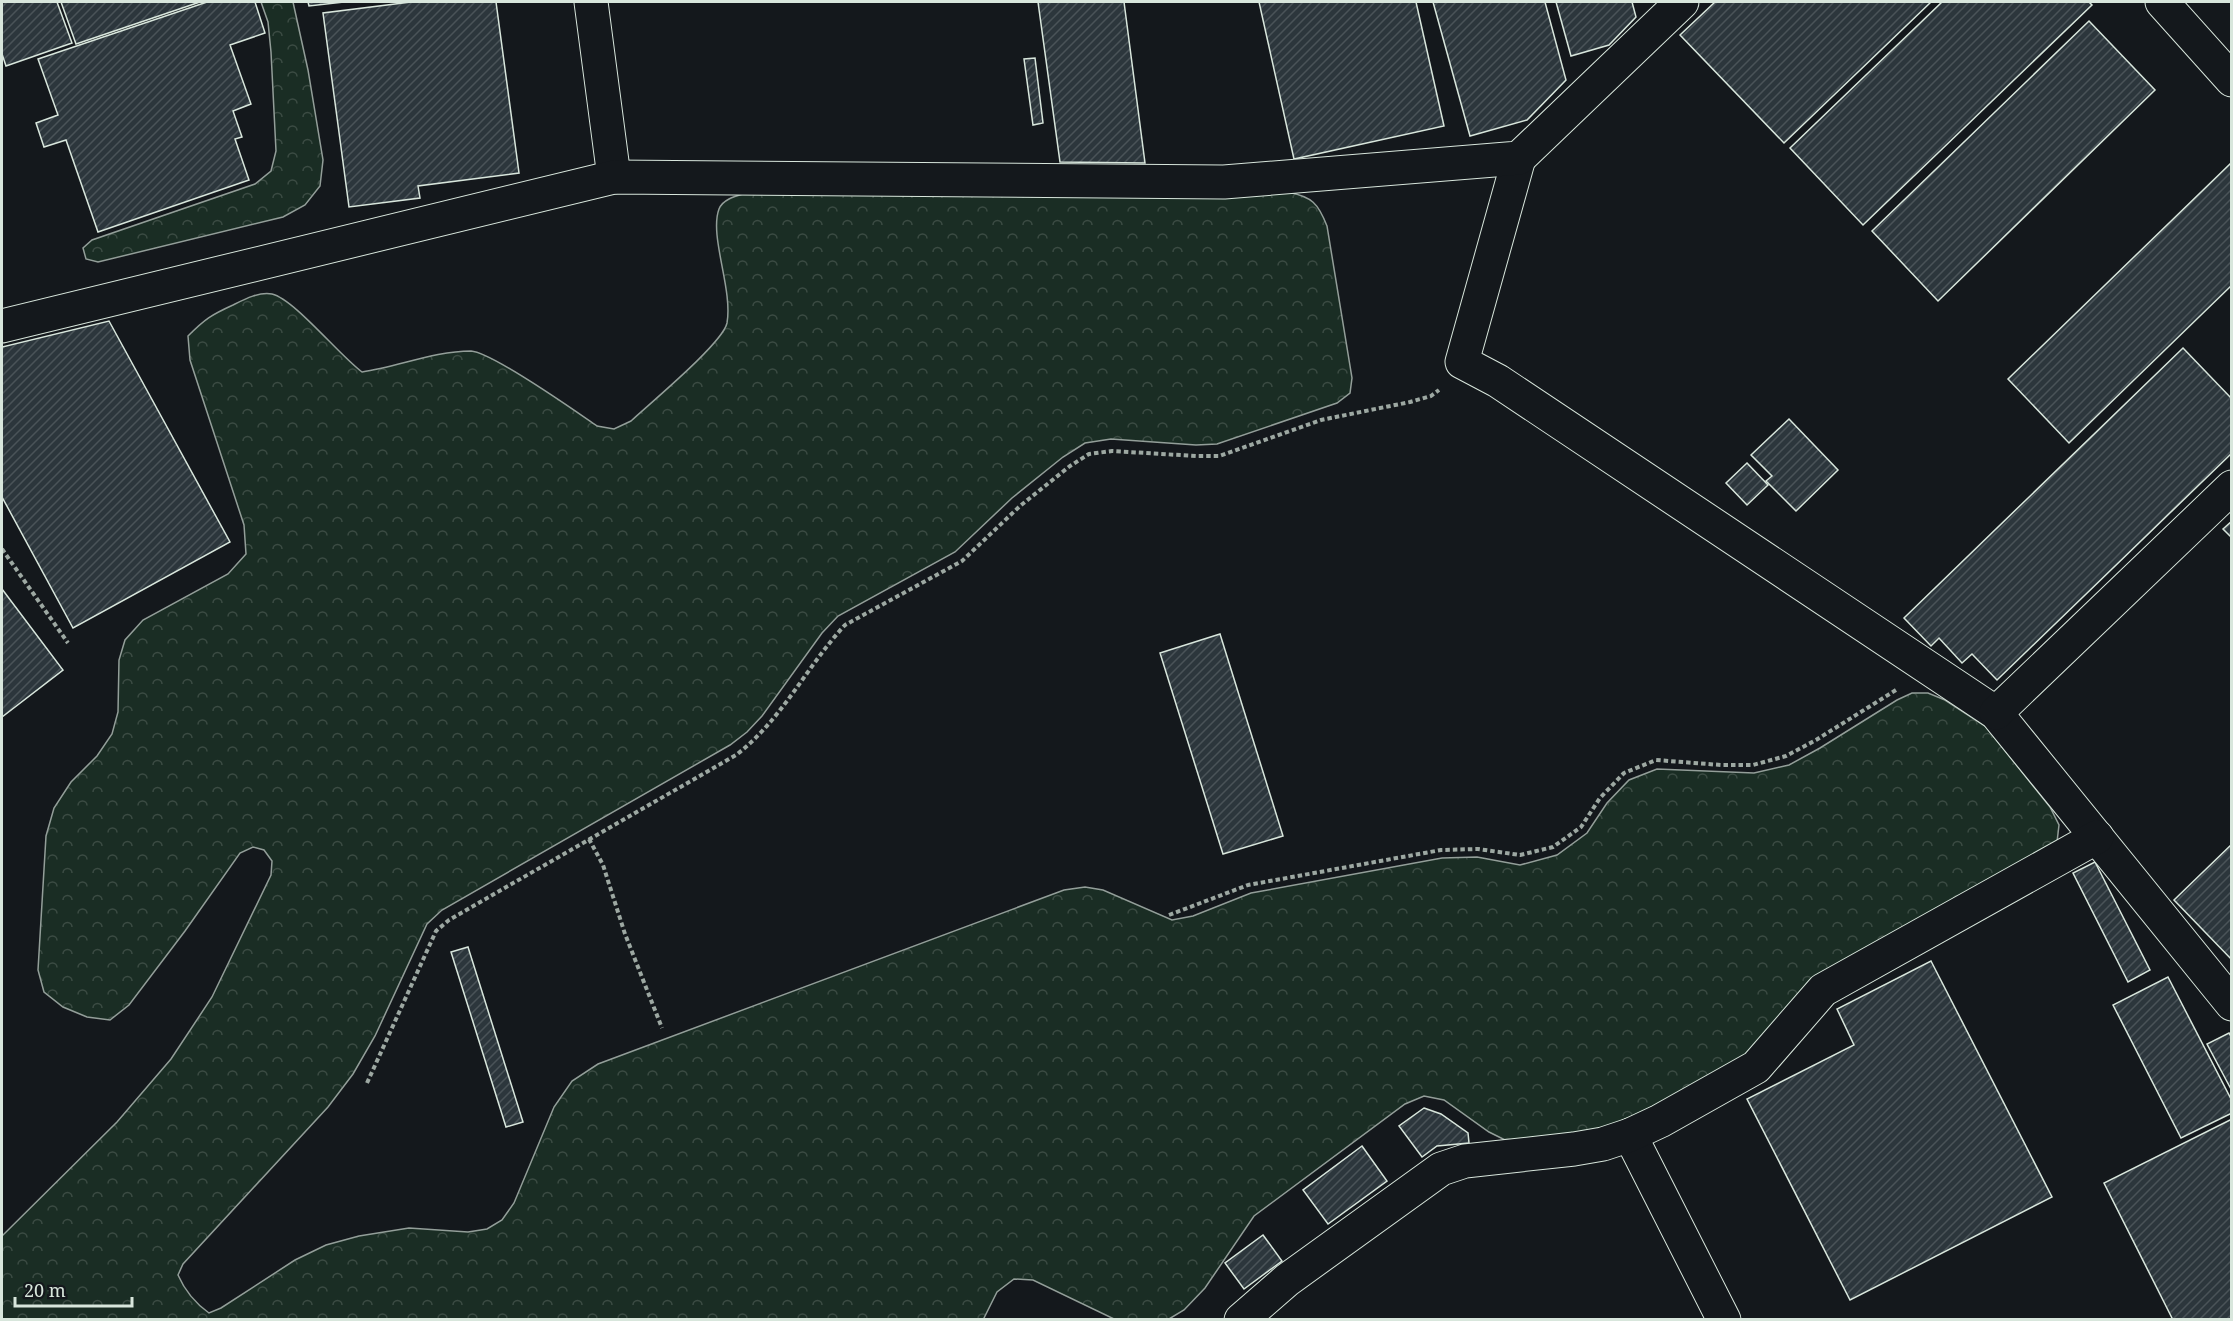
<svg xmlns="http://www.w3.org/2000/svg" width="2233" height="1321" viewBox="0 0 2233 1321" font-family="'Noto Serif',serif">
<defs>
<pattern id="forest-crowns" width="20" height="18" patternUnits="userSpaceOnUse" patternTransform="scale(1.5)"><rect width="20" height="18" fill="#1a2d24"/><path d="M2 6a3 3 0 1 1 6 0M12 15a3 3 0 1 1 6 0" fill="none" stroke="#3b4b43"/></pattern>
<pattern id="building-hatch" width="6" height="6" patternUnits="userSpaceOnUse" patternTransform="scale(1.5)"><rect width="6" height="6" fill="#2c363c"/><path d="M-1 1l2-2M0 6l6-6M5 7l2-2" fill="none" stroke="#4a5358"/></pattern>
</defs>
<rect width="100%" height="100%" fill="#14181c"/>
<g fill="url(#forest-crowns)" stroke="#939e99" stroke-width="1.5">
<polygon points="261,2 293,2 308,70 323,160 320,186 305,205 283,217 98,262 86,259 83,248 92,240 255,184 271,171 276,151 271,52 268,22"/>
<path d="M1288 192C1312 197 1318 203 1327 226L1352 378 1350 393 1337 403 1217 444 1196 445 1111 439 1085 443 1063 457 1012 498 955 552 838 616 822 633 762 716 747 732 730 745 442 910 427 924 375 1036 353 1074 328 1107 183 1264 178 1275C185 1291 195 1303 209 1313L221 1308 295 1260 326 1245 359 1236 409 1228 468 1232 487 1229 502 1220 514 1203 554 1107 572 1081 598 1064 1064 890 1085 887 1103 890 1172 920 1193 916 1251 893 1442 858 1477 857 1520 865 1557 855 1587 833 1607 803 1629 780 1657 769 1754 773 1789 765 1820 748 1897 700 1912 693H1928L1945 700 1985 726 2050 807 2059 825 2057 842 1748 1059 1601 1132 1507 1141 1489 1132 1444 1100 1424 1096 1405 1104 1254 1216 1205 1288 1184 1310 1169 1319H1114L1033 1280 1014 1279 997 1292 983 1320H2V1236L117 1122 171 1059 212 997 271 875 272 861 264 850 253 847 240 853 185 931 129 1005 110 1020 87 1017 63 1007 44 992 38 970 46 836 54 808 71 782 97 756 112 734 118 712 119 660 125 640 143 620 228 574 246 554 244 525 190 360 188 336C205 319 211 315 233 305 243 300 260 291 272 294 294 299 339 355 362 372 398 367 434 351 471 351 492 352 575 411 597 426L614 429 631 421C649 404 723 343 727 323 733 289 709 236 719 209 723 199 736 196 746 193Z"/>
</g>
<g fill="url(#building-hatch)" stroke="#d8e6dc" stroke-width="1.5">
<polygon points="2,2 57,2 72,43 6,66 2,54"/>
<polygon points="61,2 200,2 76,44"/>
<polygon points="207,2 255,2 265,33 230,45 251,104 233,111 242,137 235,139 249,180 98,232 66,140 44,147 36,123 58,115 38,59"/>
<polygon points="308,2 344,2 309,6"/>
<polygon points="411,2 496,2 519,173 418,186 420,198 349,207 323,13"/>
<polygon points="1038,2 1124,2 1145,163 1060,162"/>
<polygon points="1259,2 1416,2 1444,126 1294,159"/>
<polygon points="1433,2 1545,2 1566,80 1527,120 1470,136"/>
<polygon points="1556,2 1632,2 1636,17 1609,45 1571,56"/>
<polygon points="1715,2 1931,2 1784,143 1680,35"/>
<polygon points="1942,2 2089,2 2092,5 1863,225 1790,148"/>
<polygon points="2089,21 2155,90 1938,301 1872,231"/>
<polygon points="1035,58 1043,123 1033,125 1024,59"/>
<polygon points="2231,163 2232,285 2069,443 2008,379"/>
<polygon points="109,321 230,542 73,628 2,497 2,347"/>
<polygon points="2183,348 2232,399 2232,453 1997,680 1972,654 1962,663 1939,638 1931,646 1904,618"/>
<polygon points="1789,419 1838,470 1796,511 1766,481 1772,476 1751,455"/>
<polygon points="1747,463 1768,485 1747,505 1726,483"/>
<polygon points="2232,521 2232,538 2223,529"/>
<polygon points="2,589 63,670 2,717"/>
<polygon points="1220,634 1283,836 1223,854 1160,653"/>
<polygon points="2232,844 2232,960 2174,900"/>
<polygon points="2095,862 2150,970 2128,982 2073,873"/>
<polygon points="468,947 523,1122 506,1127 451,952"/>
<polygon points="1931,961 2052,1197 1850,1300 1747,1099 1854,1045 1837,1009"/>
<polygon points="2168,977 2232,1101 2232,1113 2181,1138 2113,1005"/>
<polygon points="2229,1033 2232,1038 2232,1091 2207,1044"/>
<polygon points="1424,1108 1441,1114 1468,1133 1469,1143 1437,1146 1422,1157 1399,1126"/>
<polygon points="2232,1119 2232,1320 2173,1320 2104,1183"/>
<polygon points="1362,1146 1387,1181 1328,1224 1303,1190"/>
<polygon points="1263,1235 1282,1261 1244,1289 1225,1263"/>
</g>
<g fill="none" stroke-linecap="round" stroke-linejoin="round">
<defs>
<g id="street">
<polyline points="591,2 614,177"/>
<polyline points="1519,158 1462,362 1498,381 1996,713 2232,1004"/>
<polyline points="2,326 614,177 1224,182 1519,158 1682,2"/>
<polyline points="1996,713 2232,487"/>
<polyline points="1630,1135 1724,1320"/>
<polyline points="1241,1320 1287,1280 1441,1169 1465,1161 1574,1149 1603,1144 1630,1135 1660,1121 1756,1067 1823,990 2097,837"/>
</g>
<polyline id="secondary" points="2162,2 2232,80"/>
</defs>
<use href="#street" stroke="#d8e6dc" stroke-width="35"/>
<use href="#secondary" stroke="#d8e6dc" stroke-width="35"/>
<g stroke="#9da8a2" stroke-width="4" stroke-dasharray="4.5 3" stroke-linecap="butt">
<polyline points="2,549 68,643"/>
<polyline points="589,839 603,865 625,934 662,1028"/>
<polyline points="1169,915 1248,885 1441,850 1478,849 1520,855 1553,847 1581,827 1600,798 1624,773 1656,760 1721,765 1753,765 1786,756 1816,740 1896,690"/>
<path d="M367 1083 436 931 449 920 736 755C782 720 806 667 845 625L962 561 1020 506 1070 466 1089 454 1112 451 1196 456H1219L1321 420 1410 402 1431 396 1439 390"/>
</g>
<use href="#street" stroke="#14181c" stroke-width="33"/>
<use href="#secondary" stroke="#14181c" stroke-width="33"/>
</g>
<rect width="2233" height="1321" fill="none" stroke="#d8e6dc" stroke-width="6"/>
<path d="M15 1297v9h117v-9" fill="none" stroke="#d8e6dc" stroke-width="3"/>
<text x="24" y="1297" font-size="18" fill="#d8e6dc" stroke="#14181c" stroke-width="4.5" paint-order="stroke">20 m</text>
</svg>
